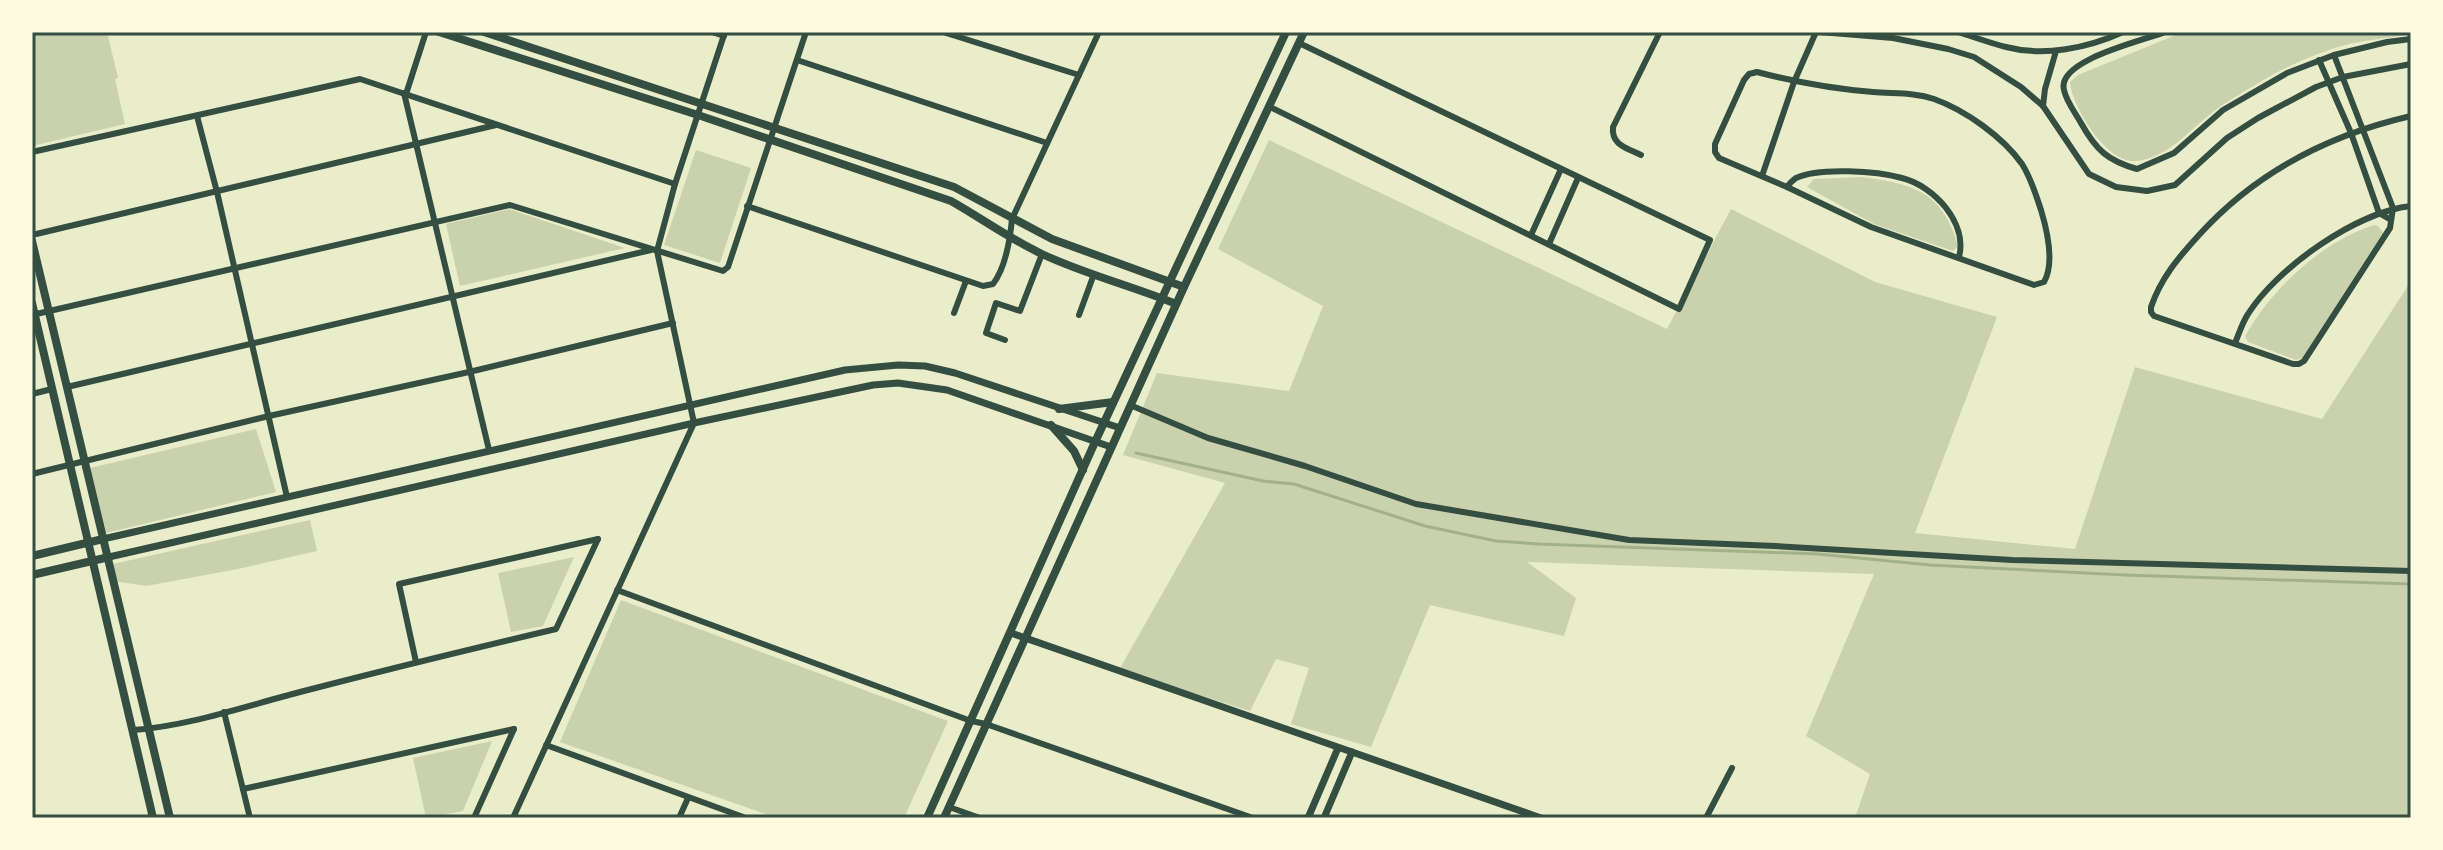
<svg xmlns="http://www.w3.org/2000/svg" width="2443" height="850" viewBox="0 0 2443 850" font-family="Raleway,sans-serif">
<rect width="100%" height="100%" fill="#e9edc9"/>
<g fill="#cad2ad">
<polygon points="32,32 107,32 118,78 115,79 125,124 32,146"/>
<path d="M2183 32H2411V34C2386 39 2357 40 2332 49 2308 57 2282 69 2260 82 2244 92 2227 101 2213 112 2189 130 2168 158 2136 161 2107 164 2072 107 2070 82L2078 75Z"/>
<polygon points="1269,140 1667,329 1731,209 1875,282 1997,317 1915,533 2075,549 2135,367 2322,419 2411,281 2411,818 1855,818 1870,774 1806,736 1874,574 1527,562 1576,598 1564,636 1430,605 1371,747 1291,724 1309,668 1276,659 1250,711 1119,670 1225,483 1123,455 1157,373 1289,391 1323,306 1218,249"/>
<polygon points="696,150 751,168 720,263 664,245"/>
<path d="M1862 177C1913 184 1942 191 1958 246L1953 251 1874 224 1807 187 1814 179Z"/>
<polygon points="509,209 625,248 460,286 446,224"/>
<path d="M2374 225 2378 226 2383 233 2302 358 2296 360 2248 342 2245 336C2272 289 2321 242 2374 225Z"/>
<polygon points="256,429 276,492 102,534 90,468"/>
<polygon points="310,520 317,551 238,569 146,586 114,581 113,564"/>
<polygon points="574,557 543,626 511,632 498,573"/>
<polygon points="621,600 948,721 904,818 777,818 560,742"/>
<polygon points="492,741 463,811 426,818 413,758"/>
</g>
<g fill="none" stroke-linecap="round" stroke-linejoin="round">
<polyline stroke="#a3b18a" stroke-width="3" points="1136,453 1263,481 1294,484 1425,526 1496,541 1539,544 1818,554 1930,565 2125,575 2411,584"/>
<g stroke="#344e41" stroke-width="6">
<polyline points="712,32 724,36"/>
<polyline points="943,32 1079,75"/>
<polyline points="1820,32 1893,38 1948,49 1974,57 2021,87 2043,106 2089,174 2116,187 2147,191 2175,185 2227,138 2258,118 2316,87 2343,77 2411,64"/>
<path d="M1958 32C1974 37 1990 43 2006 47 2044 57 2088 48 2123 32"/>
<path d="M2165 32C2143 41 2056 60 2064 90 2066 101 2076 114 2081 123 2096 150 2108 161 2137 169L2174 153 2223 110 2287 73 2334 55 2387 42 2411 39"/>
<path d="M2334 55 2393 208 2390 228 2304 361 2299 364H2293L2154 316 2151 312V307C2161 278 2178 258 2199 235 2256 172 2328 135 2411 116"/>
<polyline points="797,60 1047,143"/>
<polyline points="2319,60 2351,133 2379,213 2391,220"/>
<path d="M1757 72C1795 82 1833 89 1873 92 1893 94 1914 92 1934 99 1965 110 2003 137 2022 164 2031 178 2036 195 2041 210 2047 230 2055 263 2044 282L2034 285 1871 227 1787 187 1719 158 1715 152V144L1744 80 1749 74Z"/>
<polyline points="404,93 489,450"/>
<polyline points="406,94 426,32"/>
<polyline points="2043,106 2045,89 2056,51"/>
<polyline points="1270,107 1679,309 1710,240 1299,43"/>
<polyline points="197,116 217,192 287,497"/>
<polyline points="32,152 360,79 675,184"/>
<path d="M1641 155C1627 148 1611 145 1613 127L1660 32"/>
<polyline points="1762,176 1794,82 1816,32"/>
<path d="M1787 187C1788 185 1794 179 1796 178 1819 167 1877 171 1902 178 1934 186 1968 223 1959 257"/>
<path d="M747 206 983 286 993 284C1006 267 1010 240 1012 219L1099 32"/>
<polyline points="32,235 496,125"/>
<polyline points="1531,235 1561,169"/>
<polyline points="1549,244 1578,178"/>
<polyline points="954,313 966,281"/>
<polyline points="32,315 510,205 723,271 728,267 806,32"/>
<polyline points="1079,315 1094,274"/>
<polyline points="1005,340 986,333 996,303 1020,311 1042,254"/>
<path d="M2235 343C2239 334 2242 323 2248 314 2277 268 2356 212 2411 206"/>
<polyline points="67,387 651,250"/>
<polyline points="32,394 52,389"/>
<polyline points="1130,405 1208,438 1305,466 1416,504 1629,540 1775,546 2012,560 2411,571"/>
<polyline points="32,474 269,416 469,372 673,323"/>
<polyline points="617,590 971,721 986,724 1253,818"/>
<polyline points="416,662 399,584 598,539"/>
<polyline points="224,712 250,818"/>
<path d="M133 730C189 726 246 706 300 692 385 670 471 649 556 629L598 539"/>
<polyline points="546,745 746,818"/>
<polyline points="243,789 514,729"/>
<polyline points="949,807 980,818"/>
<polyline points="474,818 514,729"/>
<polyline points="513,818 694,423 657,251 675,184 725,32"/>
<polyline points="679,818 688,798"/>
<polyline points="1706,818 1732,768"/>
</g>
<g stroke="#344e41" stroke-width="7">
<polyline points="103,539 845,370 898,365 925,366 955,373 1120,428"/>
<polyline points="109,557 694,423 873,385 898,383 947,390 1111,447"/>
<polyline points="1011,633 1541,818"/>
<polyline points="1308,818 1338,748"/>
<polyline points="1324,818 1352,752"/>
</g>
<g stroke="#344e41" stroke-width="8">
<path d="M439 32 698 115 951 201C981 218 1010 239 1042 254 1084 274 1132 286 1176 304"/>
<polyline points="484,32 954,187 1052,239 1184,287"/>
<polyline points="32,241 170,818"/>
<polyline points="32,303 153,818"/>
<polyline points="1059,409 1113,402"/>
<polyline points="1051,425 1074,451 1083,470"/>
<polyline points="32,556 103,539"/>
<polyline points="32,575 109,557"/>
<polyline points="927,818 1095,442 1286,32"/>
<polyline points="944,818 1184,287 1304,32"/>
</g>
</g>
<rect width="2443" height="850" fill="none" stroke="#fefae0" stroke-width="68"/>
<rect x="34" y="34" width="2375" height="782" fill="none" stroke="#344e41" stroke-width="3"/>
</svg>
